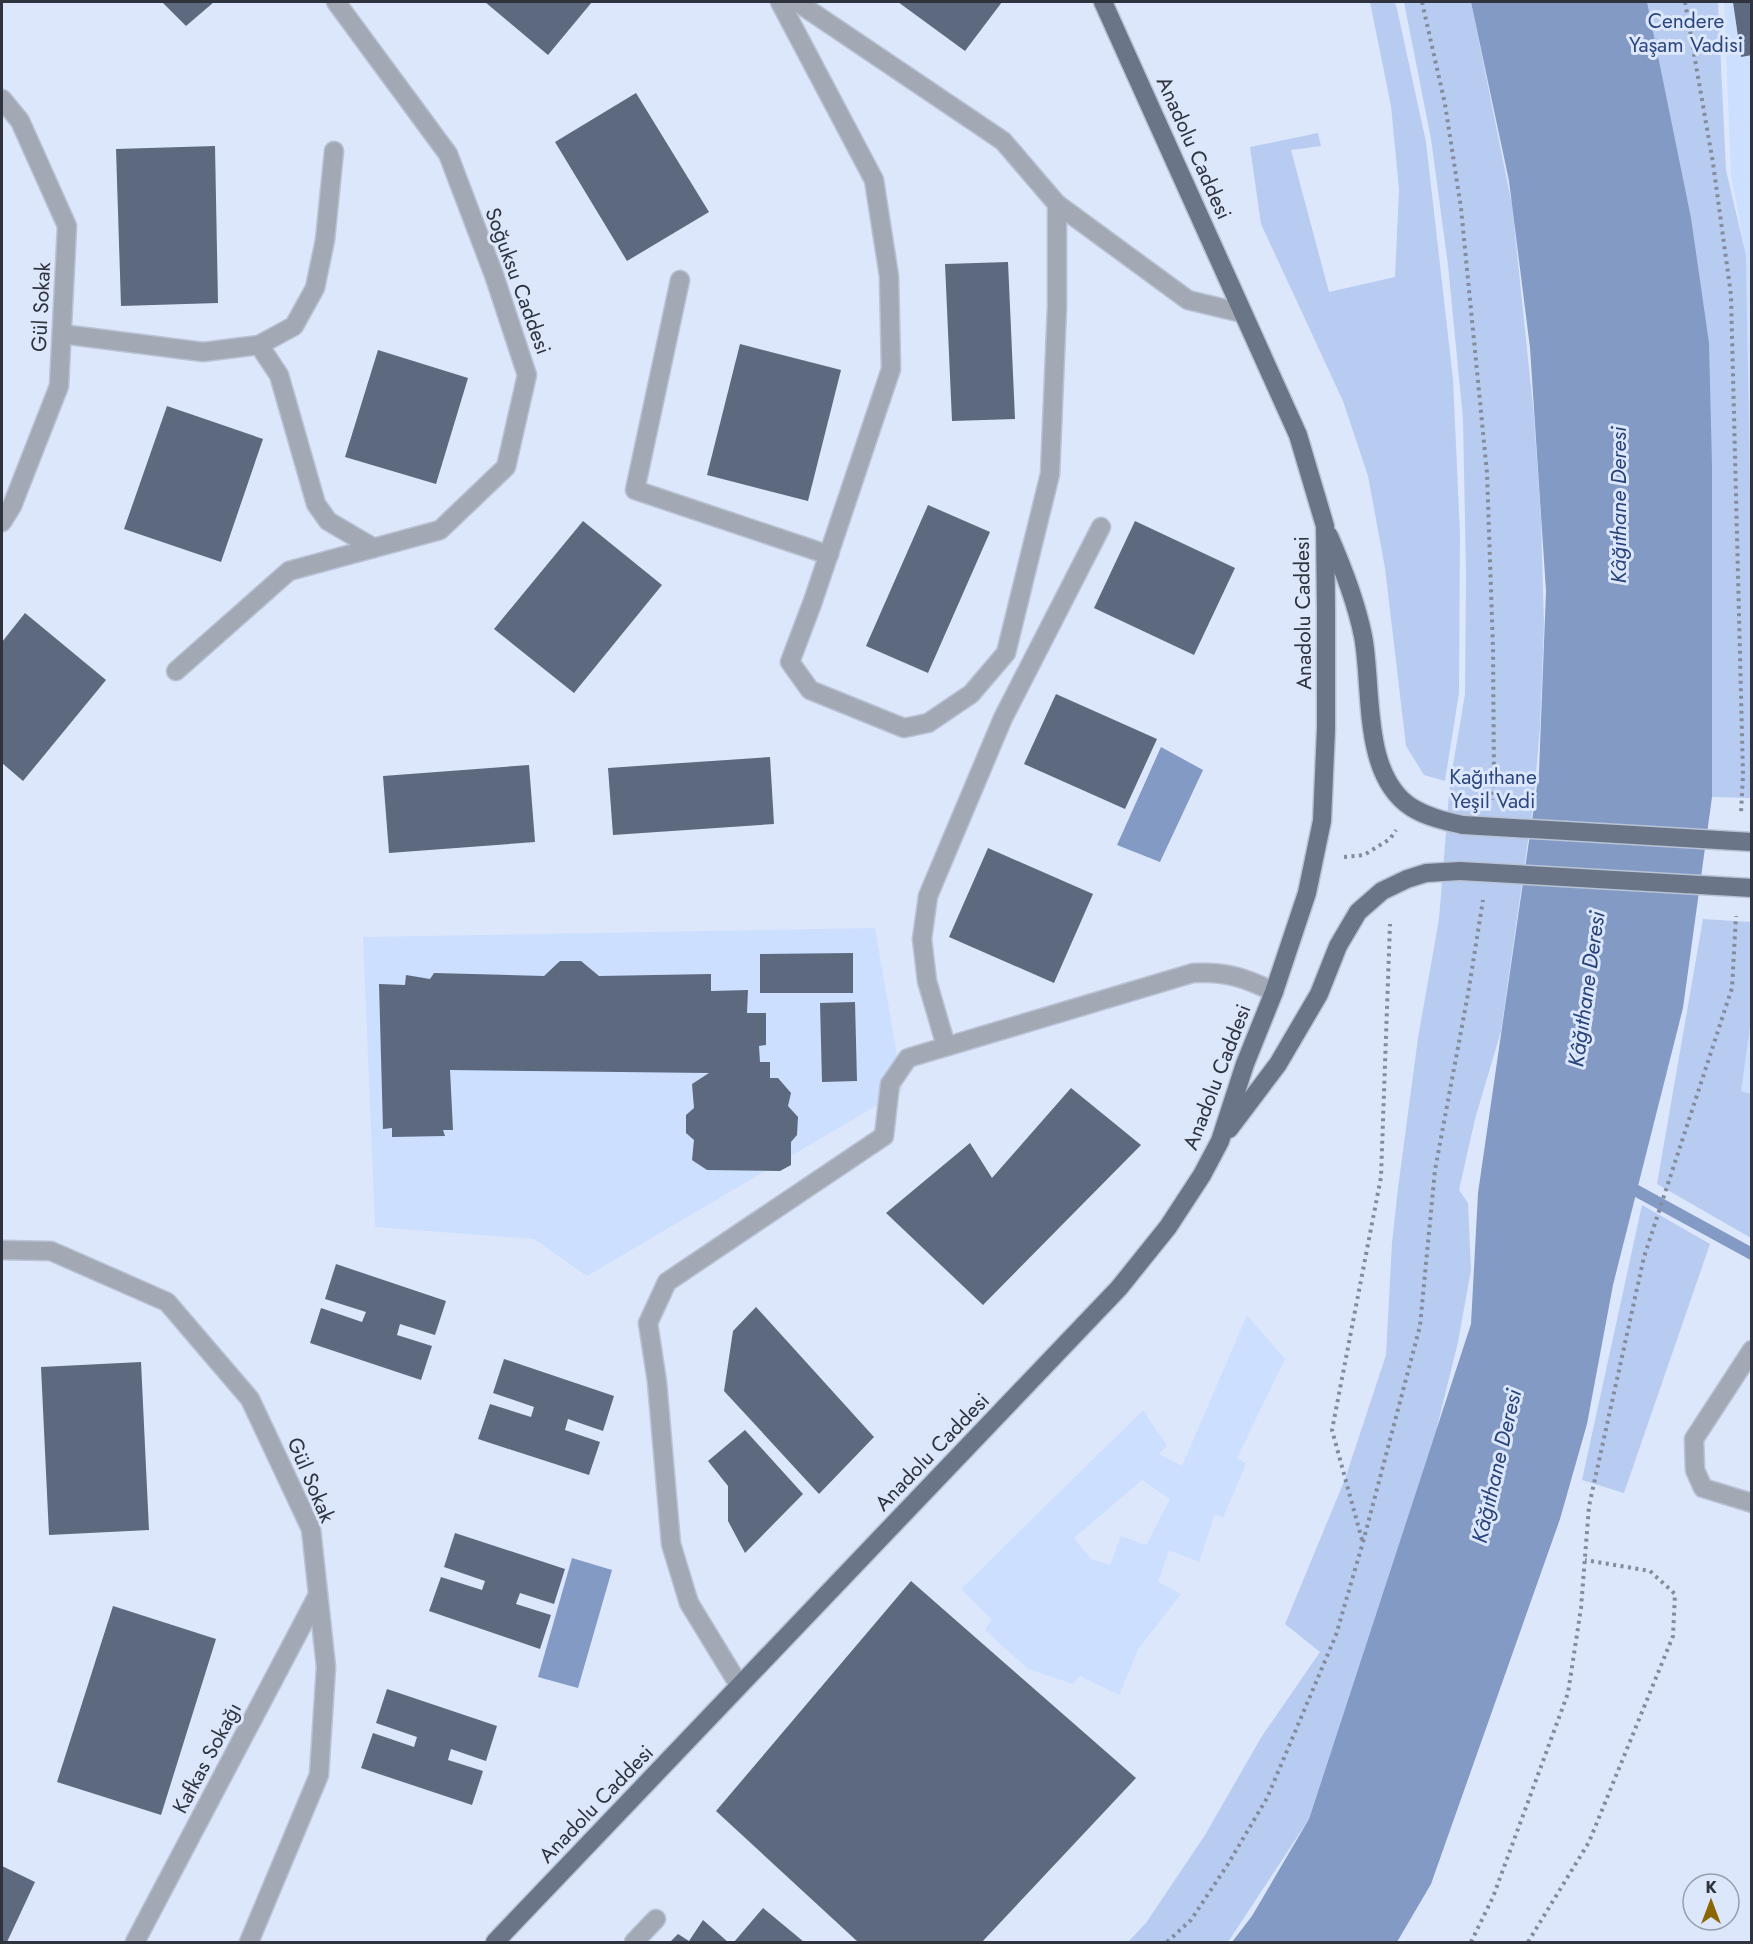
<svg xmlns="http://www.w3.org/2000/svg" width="1753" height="1944" viewBox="0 0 1753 1944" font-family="Jost,sans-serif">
<rect width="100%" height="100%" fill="#dce7fc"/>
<g fill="#cddffe" fill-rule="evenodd">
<polygon points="1724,2 1751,2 1751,542 1746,255 1731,174"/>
<polygon points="875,928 903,1090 587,1276 534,1239 375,1227 363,937"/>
<polygon points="1751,1013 1751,1094 1741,1091"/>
<path d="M1247 1315 1285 1359 1237 1458 1246 1464 1223 1518 1215 1514 1199 1562 1169 1550 1158 1582 1181 1594 1139 1648 1119 1695 1080 1676 1073 1684 1028 1669 985 1630 992 1620 961 1589 1143 1410 1167 1446 1159 1454 1182 1466ZM1142 1480 1170 1499 1146 1545 1121 1536 1110 1565 1091 1559 1074 1538Z"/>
</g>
<g fill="#b8ccf1">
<polygon points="1370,2 1395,2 1397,9 1426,142 1453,379 1460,533 1459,693 1445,781 1424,775 1406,746 1385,568 1368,476 1343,401 1261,224 1250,147 1318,133 1321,146 1291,150 1329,292 1395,277 1399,189 1391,106"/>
<polygon points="1404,2 1471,2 1512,205 1534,416 1541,519 1544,624 1540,727 1534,799 1501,1031 1475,1119 1459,1190 1468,1203 1471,1270 1458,1342 1436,1431 1309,1819 1228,1942 1128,1942 1146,1923 1205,1835 1262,1736 1320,1652 1285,1624 1345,1479 1386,1355 1392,1243 1398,1188 1418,1038 1439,919 1450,783 1465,694 1466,573 1463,419 1448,265 1431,139"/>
<polygon points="1647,2 1718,2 1726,170 1746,255 1751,542 1751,798 1712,797 1712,466"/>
<polygon points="1703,919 1751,922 1752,1013 1741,1091 1751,1094 1751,1238 1657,1184"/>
<polygon points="1642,1205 1710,1244 1624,1493 1582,1480"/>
</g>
<g fill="#839ac5">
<polygon points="1471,2 1647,2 1691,218 1709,343 1712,466 1712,797 1683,1008 1613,1285 1587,1424 1560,1519 1431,1884 1397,1942 1232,1942 1252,1916 1309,1819 1471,1324 1478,1193 1539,772 1546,591 1530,348 1509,181"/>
<polygon points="1161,747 1203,770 1160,862 1117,845"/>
<polygon points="572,1558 612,1570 578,1688 538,1677"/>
</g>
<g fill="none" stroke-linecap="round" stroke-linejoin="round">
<polyline stroke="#839ac5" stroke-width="12" points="1624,1184 1752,1254"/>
</g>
<g fill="#5d697f">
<polygon points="162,2 214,2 186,26"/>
<polygon points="485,2 592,2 548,55"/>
<polygon points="898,2 1002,2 965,51"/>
<polygon points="1733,2 1752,2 1752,55 1741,57"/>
<polygon points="636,93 709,212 627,261 555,142"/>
<polygon points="215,146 218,303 121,306 116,149"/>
<polygon points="1008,262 1015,419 952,421 945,264"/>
<polygon points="740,344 841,370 808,501 707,475"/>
<polygon points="378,350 468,378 436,484 345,457"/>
<polygon points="167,406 263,439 221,562 124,529"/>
<polygon points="928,505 990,532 928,673 866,646"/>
<polygon points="583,521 662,585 574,693 494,629"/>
<polygon points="1135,521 1235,568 1194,655 1094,608"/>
<polygon points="25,613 106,680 23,781 2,763 2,642"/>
<polygon points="1056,694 1157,739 1125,809 1024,764"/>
<polygon points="770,757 774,824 613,835 608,768"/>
<polygon points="529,765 535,842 389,853 383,776"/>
<polygon points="988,848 1093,894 1054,983 949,937"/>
<polygon points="853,953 853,993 760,993 760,954"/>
<polygon points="560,961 581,961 599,976 711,974 711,991 748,990 747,1013 766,1013 766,1045 759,1046 760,1062 770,1062 770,1078 778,1078 791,1093 788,1106 798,1117 797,1135 791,1142 791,1165 780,1171 707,1170 692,1160 694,1140 686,1133 686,1115 694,1108 692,1084 709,1073 450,1070 453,1130 443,1130 445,1136 392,1137 392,1128 383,1129 379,984 405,985 406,975 430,979 434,973 544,976"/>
<polygon points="855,1002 857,1081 822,1082 820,1003"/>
<polygon points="1071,1088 1141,1145 983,1305 886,1213 970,1143 992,1178"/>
<polygon points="336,1264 446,1301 435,1335 400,1324 397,1335 432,1346 421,1380 310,1343 321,1308 362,1322 366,1312 325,1299"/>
<polygon points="756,1307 874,1437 819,1494 724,1391 733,1331"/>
<polygon points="504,1359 614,1396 603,1431 568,1419 565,1430 600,1442 589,1475 478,1439 490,1404 531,1417 534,1407 493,1393"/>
<polygon points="141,1362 149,1530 49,1535 41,1367"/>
<polygon points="745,1430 803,1494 745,1553 728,1521 728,1486 708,1461"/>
<polygon points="455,1533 565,1569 554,1604 520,1593 516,1604 551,1615 540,1649 429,1611 441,1577 482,1590 485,1581 444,1567"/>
<polygon points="911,1581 1136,1778 982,1942 858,1942 716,1811"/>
<polygon points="113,1606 216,1639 161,1815 57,1782"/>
<polygon points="387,1689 497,1726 486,1761 451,1749 448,1760 483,1771 472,1805 361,1768 373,1733 414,1747 417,1737 376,1723"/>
<polygon points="2,1866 35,1882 7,1942 2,1942"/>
<polygon points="763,1908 804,1942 734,1942"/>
<polygon points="703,1920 728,1942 670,1942 678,1934 689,1941"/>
</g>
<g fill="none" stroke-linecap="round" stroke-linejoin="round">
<defs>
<g id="minor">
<polyline points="780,2 874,180 889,276 891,369 813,601 790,662 810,690 904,728 928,723 971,694 1006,653 1050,474 1057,307 1057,204"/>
<polyline points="797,2 1003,141 1057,204 1188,300 1242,313"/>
<polyline points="2,99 20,121 67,226 59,386 12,506 2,522"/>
<polyline points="680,280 635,490 829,555"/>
<polyline points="62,334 203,352 259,345 294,326 315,288 325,240 334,151"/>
<polyline points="259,345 279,375 316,504 328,521 374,548"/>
<polyline points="176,671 289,571 440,530 506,467 527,375 494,275 448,154 336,2"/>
<polyline points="946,1046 927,981 922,939 928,896 1003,718 1101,527"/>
<polyline points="2,1250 51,1251 167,1302 250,1399 311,1529 326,1667 319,1775 249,1942"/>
<polyline points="1752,1350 1694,1439 1695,1470 1703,1488 1752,1503"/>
<path d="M739 1685 689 1603 671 1544 657 1382 648 1323 667 1282 884 1136 890 1084 908 1058 1193 973C1225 971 1246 978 1274 992"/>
<polyline points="135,1942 318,1595"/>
<polyline points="634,1942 656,1919"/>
</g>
<g id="major">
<path d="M1329 536C1343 568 1356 601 1363 636 1373 687 1361 774 1411 807 1427 817 1445 821 1463 825"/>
<polyline points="1229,1129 1278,1064 1319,994 1338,946 1358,912 1382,891 1407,879 1426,873 1460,871"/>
<polyline points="495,1942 1119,1288 1168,1227 1202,1175 1220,1141 1245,1064 1274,992 1307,893 1322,821 1326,729 1326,608 1325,526 1298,435 1103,2"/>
</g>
</defs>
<use href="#minor" stroke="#b9c3d6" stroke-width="21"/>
<use href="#major" stroke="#b9c3d6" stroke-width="21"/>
<g stroke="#848c9b" stroke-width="4" stroke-dasharray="3 4.5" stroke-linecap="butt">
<polyline points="1422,2 1445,104 1461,208 1487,473 1493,648 1494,777 1492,800"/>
<polyline points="1685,2 1713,163 1731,295 1743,775 1741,813"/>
<polyline points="1344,857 1364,855 1390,839 1396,830"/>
<polyline points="1362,1540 1332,1430 1381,1177 1390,924"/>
<polyline points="1167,1942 1191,1920 1228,1864 1267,1798 1336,1635 1363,1542 1420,1326 1435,1170 1468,994 1483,900"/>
<polyline points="1471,1942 1493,1897 1568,1693 1581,1608 1589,1506 1644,1257 1732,988 1736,916"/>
<polyline points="1528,1942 1589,1842 1673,1636 1675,1594 1650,1571 1585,1560"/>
</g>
<use href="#minor" stroke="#a3a9b4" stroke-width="18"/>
<use href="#major" stroke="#6b7588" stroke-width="18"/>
<defs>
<g id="major-bridge">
<polyline points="1463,825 1752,842"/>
<polyline points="1460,871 1752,888"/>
</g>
</defs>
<use href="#major-bridge" stroke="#b9c3d6" stroke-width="21" stroke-linecap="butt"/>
<use href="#major-bridge" stroke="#6b7588" stroke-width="18"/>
</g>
<g text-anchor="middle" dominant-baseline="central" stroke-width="6" stroke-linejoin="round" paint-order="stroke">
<g font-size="21" fill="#2c477f" stroke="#dce7fc">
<text x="1686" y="21">Cendere<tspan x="1686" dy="24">Yaşam Vadisi</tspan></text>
<text x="1493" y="777">Kağıthane<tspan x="1493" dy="24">Yeşil Vadi</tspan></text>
</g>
<g font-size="21" fill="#2e333d" stroke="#dce7fc">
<text transform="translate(1194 148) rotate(66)">Anadolu Caddesi</text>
<text transform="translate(518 281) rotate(70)">Soğuksu Caddesi</text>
<text transform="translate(41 307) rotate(-87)">Gül Sokak</text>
<text transform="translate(1303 613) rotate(-91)">Anadolu Caddesi</text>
<text transform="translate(1217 1077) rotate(-69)">Anadolu Caddesi</text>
<text transform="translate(932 1452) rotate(-46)">Anadolu Caddesi</text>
<text transform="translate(311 1480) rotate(67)">Gül Sokak</text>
<text transform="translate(207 1758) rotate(-62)">Kafkas Sokağı</text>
<text transform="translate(596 1804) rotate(-46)">Anadolu Caddesi</text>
</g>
<g font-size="22" font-style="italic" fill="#28437a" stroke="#dce7fc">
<text transform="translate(1618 505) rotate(-90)">Kâğıthane Deresi</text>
<text transform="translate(1586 989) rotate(-82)">Kâğıthane Deresi</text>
<text transform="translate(1496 1466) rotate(-77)">Kâğıthane Deresi</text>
</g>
</g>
<rect width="1753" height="1944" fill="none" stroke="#2e333d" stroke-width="6"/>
<g transform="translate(1711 1902)"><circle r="28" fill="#dce7fc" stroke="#969fb0" stroke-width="1.5"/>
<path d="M0-4.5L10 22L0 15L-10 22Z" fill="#8b6605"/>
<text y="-9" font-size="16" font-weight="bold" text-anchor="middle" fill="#2e333d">K</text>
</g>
</svg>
